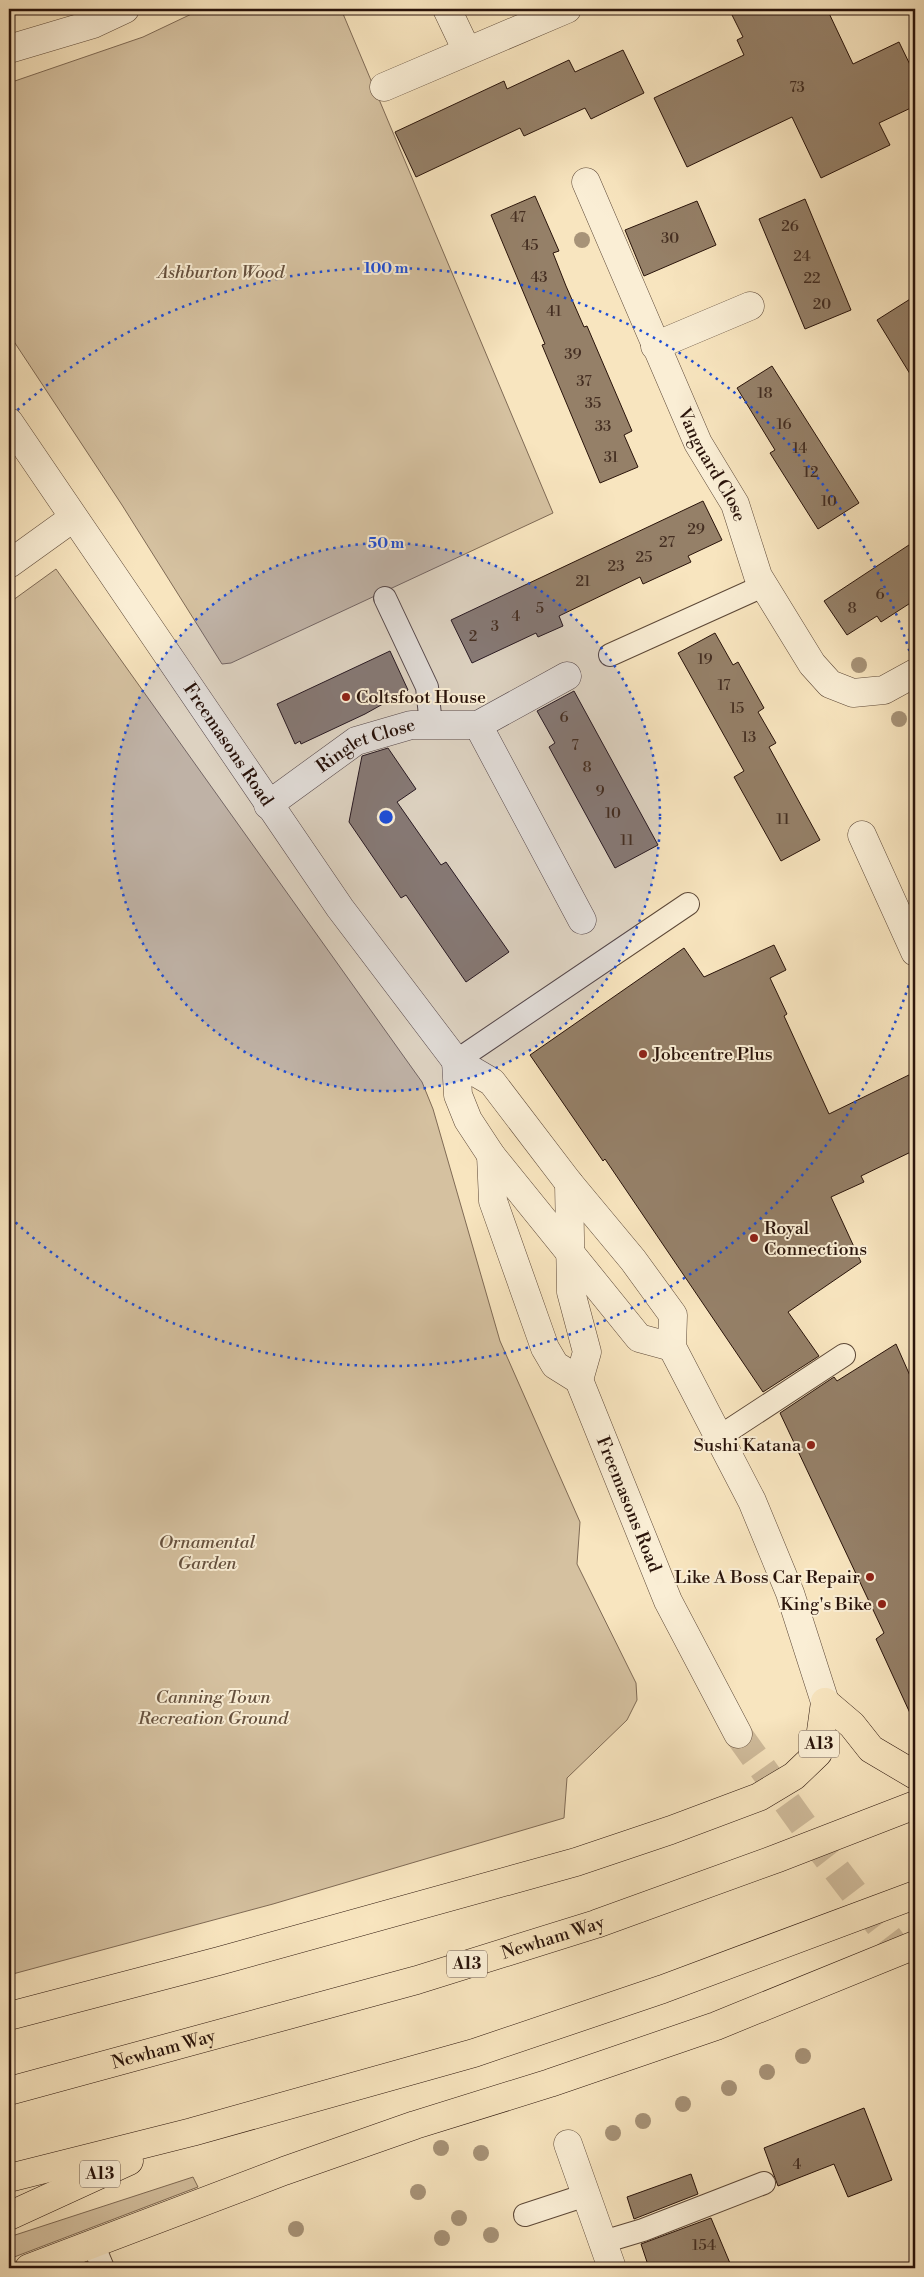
<svg xmlns="http://www.w3.org/2000/svg" width="924" height="2277" viewBox="0 0 924 2277" font-family="'Libre Bodoni',serif">
<rect width="100%" height="100%" fill="#f8e5bf"/>
<filter id="stains"><feTurbulence type="fractalNoise" baseFrequency=".004" numOctaves="4"/><feColorMatrix values="0 0 0 0 .2 0 0 0 0 .09 0 0 0 0 .02 0 0 0 .5 -.17"/></filter>
<radialGradient id="worn" r=".72"><stop offset=".6" stop-color="#630" stop-opacity="0"/><stop offset="1" stop-color="#630" stop-opacity=".3"/></radialGradient>
<g fill="#d5c1a0" stroke="#7f6a55">
<polygon points="202,9 341,9 553,513 231,663 222,664 122,505 9,334 9,83 143,37"/>
<polygon points="56,569 422,1082 433,1109 500,1341 580,1522 577,1564 636,1683 637,1700 627,1720 567,1778 564,1818 273,1904 9,1975 9,603"/>
<polygon points="193,2177 198,2187 9,2259 9,2237"/>
</g>
<g fill="#958068" stroke="#29130a">
<polygon points="729,9 827,9 853,64 899,42 915,75 915,106 879,123 890,145 821,178 792,117 687,167 654,98 744,55 737,40 743,37"/>
<polygon points="623,50 644,93 591,119 585,108 524,136 520,128 416,177 395,132 504,81 507,89 569,60 575,72"/>
<polygon points="535,196 559,251 553,253 566,286 584,327 587,326 632,431 624,435 638,467 600,483 542,345 545,344 491,215"/>
<polygon points="805,199 851,310 805,329 759,219"/>
<polygon points="697,201 716,245 644,276 625,230"/>
<polygon points="915,296 915,382 877,320"/>
<polygon points="772,366 859,503 818,529 770,453 775,450 737,388"/>
<polygon points="703,501 722,540 688,556 691,562 643,584 640,577 559,616 563,626 538,637 536,633 472,663 451,620"/>
<polygon points="915,541 915,600 881,622 877,616 847,635 824,601"/>
<polygon points="715,633 733,665 738,662 764,708 758,712 776,743 769,747 820,840 781,861 734,777 744,771 678,653"/>
<polygon points="390,651 408,690 365,714 301,744 300,741 295,744 277,704"/>
<polygon points="574,691 658,845 615,868 549,747 555,743 537,711"/>
<polygon points="388,748 416,789 397,802 441,865 446,862 509,952 466,982 406,895 401,898 349,822 362,756"/>
<polygon points="774,945 786,970 770,978 787,1014 784,1016 829,1114 915,1072 915,1150 861,1176 864,1182 831,1197 861,1262 788,1312 819,1356 763,1392 605,1159 603,1161 530,1055 684,948 704,977"/>
<polygon points="896,1344 915,1387 915,1724 876,1639 884,1633 780,1413 834,1377 837,1381"/>
<polygon points="864,2108 892,2180 848,2197 834,2164 778,2186 764,2148"/>
<polygon points="691,2174 698,2194 634,2219 627,2197"/>
<polygon points="711,2218 732,2268 649,2268 641,2244"/>
</g>
<g fill="none" stroke-linecap="round" stroke-linejoin="round">
<polyline stroke="#cfbb9b" stroke-width="28" stroke-dasharray="28 14" stroke-linecap="butt" points="738,1734 822,1851 912,1968 915,1968"/>
<defs>
<g id="service">
<polyline points="385,598 427,687 431,725"/>
<polyline points="610,655 763,586"/>
<polyline points="456,1061 688,904"/>
<polyline points="719,1437 844,1355"/>
<polyline points="525,2215 586,2195"/>
<polyline points="603,2242 643,2230 764,2183"/>
<polyline points="93,2244 103,2268"/>
</g>
<g id="minor">
<polyline points="447,9 467,51"/>
<polyline points="9,49 93,24 125,9"/>
<polyline points="384,87 567,9"/>
<path id="s1" d="M586 182 698 443 735 504 758 576 812 664 830 684 853 693 884 690 915 673"/>
<polyline points="655,346 750,306"/>
<polyline points="9,564 73,518"/>
<polyline points="478,725 582,920"/>
<path id="s2" d="M268 805 356 741 411 725H478L567 676"/>
<polyline points="862,835 915,952"/>
<polyline points="568,2144 612,2268"/>
</g>
<g id="tertiary">
<path id="s3" d="M9 422 340 908 456 1061 492 1082 569 1183 633 1260 673 1315 672 1347 752 1501 790 1593 825 1702"/>
<polyline points="456,1061 458,1095 468,1120 491,1155 639,1338 672,1347"/>
<path id="s4" d="M491 1155 493 1201 545 1348 555 1365 579 1380 668 1601 738 1734"/>
<polyline points="569,1183 571,1292 587,1352 579,1380"/>
</g>
<g id="trunk">
<polyline points="825,1702 852,1725 871,1749 915,1775"/>
<polyline points="9,2016 219,1961 576,1862 671,1830 759,1797 794,1776 818,1753 825,1702"/>
<path id="s5" d="M9 2091 417 1980 596 1924 778 1858 915 1805"/>
<polyline points="9,2178 192,2132 474,2053 663,1989 915,1895"/>
<polyline points="9,2216 129,2161"/>
<polyline points="29,2268 284,2171 415,2125 550,2083 716,2026 915,1945"/>
</g>
</defs>
<use href="#service" stroke="#5d4837" stroke-width="24"/>
<use href="#minor" stroke="#5d4837" stroke-width="29"/>
<use href="#tertiary" stroke="#5d4837" stroke-width="29"/>
<use href="#trunk" stroke="#29130a" stroke-width="29"/>
<use href="#service" stroke="#faeed5" stroke-width="22"/>
<use href="#minor" stroke="#faeed5" stroke-width="28"/>
<use href="#tertiary" stroke="#faeed5" stroke-width="28"/>
<use href="#trunk" stroke="#f8e5bf" stroke-width="28"/>
</g>
<g fill="#a79378">
<circle cx="582" cy="240" r="8"/>
<circle cx="859" cy="665" r="8"/>
<circle cx="899" cy="719" r="8"/>
<circle cx="803" cy="2056" r="8"/>
<circle cx="767" cy="2072" r="8"/>
<circle cx="729" cy="2088" r="8"/>
<circle cx="683" cy="2104" r="8"/>
<circle cx="643" cy="2121" r="8"/>
<circle cx="613" cy="2133" r="8"/>
<circle cx="441" cy="2148" r="8"/>
<circle cx="481" cy="2153" r="8"/>
<circle cx="418" cy="2192" r="8"/>
<circle cx="459" cy="2218" r="8"/>
<circle cx="296" cy="2229" r="8"/>
<circle cx="491" cy="2235" r="8"/>
<circle cx="442" cy="2238" r="8"/>
</g>
<circle cx="386" cy="817" r="274" fill="#1d4ed8" fill-opacity=".12"/>
<g fill="none" stroke="#1d4ed8" stroke-width="2.5" stroke-dasharray="2.5 5">
<circle cx="386" cy="817" r="274"/>
<path d="M915 964A549 549 0 0 1 12 1219M12 415A549 549 0 0 1 915 670"/>
</g>
<g fill="#8f2418" stroke="#faeed5" stroke-width="2">
<circle cx="346" cy="697" r="5"/>
<circle cx="643" cy="1054" r="5"/>
<circle cx="754" cy="1238" r="5"/>
<circle cx="811" cy="1445" r="5"/>
<circle cx="870" cy="1577" r="5"/>
<circle cx="882" cy="1604" r="5"/>
</g>
<g text-anchor="middle" dominant-baseline="central" stroke-width="4" stroke-linejoin="round" paint-order="stroke">
<g font-size="15" fill="#442e22">
<text x="797" y="87">73</text>
<text x="518" y="217">47</text>
<text x="790" y="226">26</text>
<text x="670" y="238">30</text>
<text x="530" y="245">45</text>
<text x="802" y="256">24</text>
<text x="539" y="277">43</text>
<text x="812" y="278">22</text>
<text x="822" y="304">20</text>
<text x="554" y="311">41</text>
<text x="573" y="354">39</text>
<text x="584" y="381">37</text>
<text x="765" y="393">18</text>
<text x="593" y="403">35</text>
<text x="784" y="424">16</text>
<text x="603" y="426">33</text>
<text x="800" y="448">14</text>
<text x="611" y="457">31</text>
<text x="811" y="472">12</text>
<text x="829" y="501">10</text>
<text x="696" y="529">29</text>
<text x="667" y="542">27</text>
<text x="644" y="557">25</text>
<text x="616" y="566">23</text>
<text x="583" y="581">21</text>
<text x="880" y="594">6</text>
<text x="540" y="608">5</text>
<text x="852" y="608">8</text>
<text x="516" y="616">4</text>
<text x="495" y="626">3</text>
<text x="473" y="636">2</text>
<text x="705" y="659">19</text>
<text x="724" y="685">17</text>
<text x="737" y="708">15</text>
<text x="564" y="717">6</text>
<text x="749" y="737">13</text>
<text x="575" y="745">7</text>
<text x="587" y="767">8</text>
<text x="600" y="791">9</text>
<text x="613" y="813">10</text>
<text x="783" y="819">11</text>
<text x="627" y="840">11</text>
<text x="797" y="2164">4</text>
<text x="704" y="2245">154</text>
</g>
<g fill="#faeed5" stroke="#685547" stroke-width="1">
<rect x="799" y="1730.5" width="40" height="27" rx="4"/>
<rect x="447" y="1950.5" width="40" height="27" rx="4"/>
<rect x="80" y="2160.5" width="40" height="27" rx="4"/>
</g>
<g font-size="16" font-weight="bold" fill="#29130a">
<text x="819" y="1744">A13</text>
<text x="467" y="1964">A13</text>
<text x="100" y="2174">A13</text>
</g>
<g font-size="18" font-style="italic" fill="#65503e" stroke="#faeed5">
<text x="221" y="272">Ashburton Wood</text>
<text x="207" y="1542">Ornamental<tspan x="207" dy="21">Garden</tspan></text>
<text x="213" y="1697">Canning Town<tspan x="213" dy="21">Recreation Ground</tspan></text>
</g>
<g font-size="18" fill="#29130a" stroke="#faeed5">
<text stroke="none"><textPath href="#s1" startOffset="310">Vanguard Close</textPath></text>
<text stroke="none"><textPath href="#s3" startOffset="390">Freemasons Road</textPath></text>
<text stroke="none"><textPath href="#s2" startOffset="116">Ringlet Close</textPath></text>
<text stroke="none"><textPath href="#s4" startOffset="384">Freemasons Road</textPath></text>
<text stroke="none"><textPath href="#s5" startOffset="565">Newham Way</textPath></text>
<text stroke="none"><textPath href="#s5" startOffset="160">Newham Way</textPath></text>
</g>
<g font-size="18" fill="#29130a" stroke="#faeed5" text-anchor="start">
<text x="356" y="697">Coltsfoot House</text>
<text x="653" y="1054">Jobcentre Plus</text>
<text x="764" y="1228">Royal<tspan x="764" dy="21">Connections</tspan></text>
<text x="801" y="1445" text-anchor="end">Sushi Katana</text>
<text x="860" y="1577" text-anchor="end">Like A Boss Car Repair</text>
<text x="872" y="1604" text-anchor="end">King's Bike</text>
</g>
</g>
<circle cx="386" cy="817" r="8" fill="#1d4ed8" stroke="#faeed5" stroke-width="2.5"/>
<g font-size="15" text-anchor="middle" font-weight="bold" fill="#1d4ed8" stroke="#faeed5" stroke-width="4" stroke-linejoin="round" paint-order="stroke">
<text x="386" y="273">100 m</text>
<text x="386" y="548">50 m</text>
</g>
<rect width="924" height="2277" fill="none" stroke="#f8e5bf" stroke-width="30"/>
<rect x="10" y="10" width="904" height="2257" fill="none" stroke="#29130a" stroke-width="2.5"/>
<rect x="15" y="15" width="894" height="2247" fill="none" stroke="#29130a"/>
<rect width="100%" height="100%" filter="url(#stains)"/>
<rect width="100%" height="100%" fill="url(#worn)"/>
</svg>
